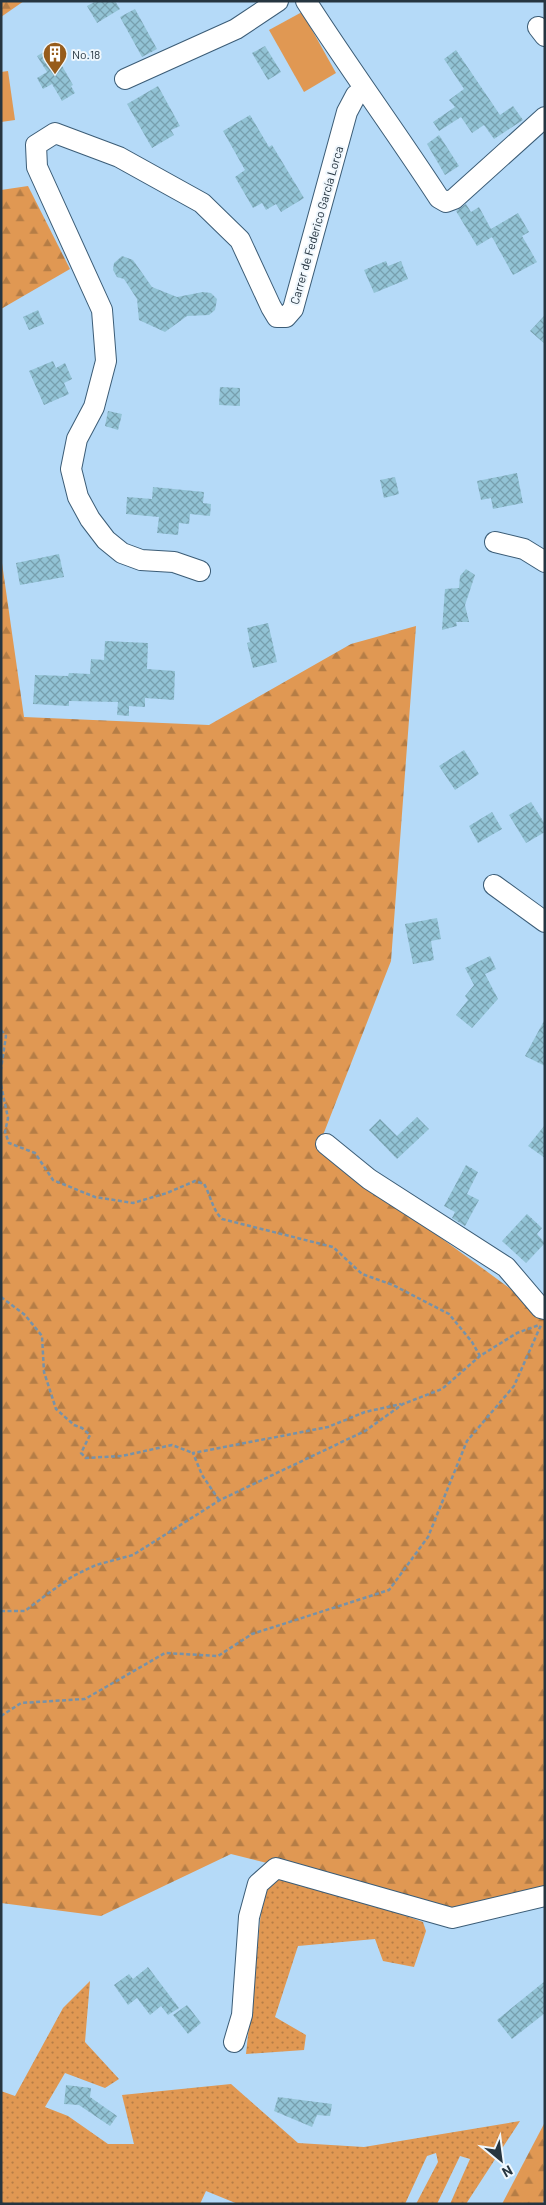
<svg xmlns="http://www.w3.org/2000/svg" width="546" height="2205" viewBox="0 0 546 2205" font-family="Barlow,sans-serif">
<defs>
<pattern id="grass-dots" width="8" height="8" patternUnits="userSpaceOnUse" patternTransform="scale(1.25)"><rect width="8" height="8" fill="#e09853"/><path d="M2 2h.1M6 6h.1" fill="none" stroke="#b57d46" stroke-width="1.8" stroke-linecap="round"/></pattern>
<pattern id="forest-firs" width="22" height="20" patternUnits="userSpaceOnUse" patternTransform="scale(1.25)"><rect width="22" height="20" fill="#e09853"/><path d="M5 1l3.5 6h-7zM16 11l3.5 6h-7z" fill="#b57d46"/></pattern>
<pattern id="building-cross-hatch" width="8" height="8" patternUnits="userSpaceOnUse" patternTransform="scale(1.25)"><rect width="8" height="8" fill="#92c3d5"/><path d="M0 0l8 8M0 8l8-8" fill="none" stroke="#779fae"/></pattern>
</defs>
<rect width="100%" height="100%" fill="#b5daf8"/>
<g fill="url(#grass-dots)">
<polygon points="277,1878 318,1884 423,1922 426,1931 414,1967 383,1961 375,1939 298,1946 275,2017 306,2035 304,2050 246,2054 263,1893"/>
<polygon points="90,1981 85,2042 119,2079 105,2088 65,2073 45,2107 68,2116 108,2144 134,2144 122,2095 231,2084 298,2143 364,2147 520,2121 466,2204 450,2204 470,2159 460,2156 437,2204 416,2204 438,2162 436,2153 427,2156 405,2204 238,2204 206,2191 200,2204 1,2204 1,2091 15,2096 63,2008"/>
</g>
<g fill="url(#forest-firs)">
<polygon points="1,1 24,1 1,17"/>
<polygon points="28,186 70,269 1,309 1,190"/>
<polygon points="1,556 24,717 209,725 351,644 416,626 391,961 318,1148 545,1314 545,1889 457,1911 231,1854 101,1916 1,1903"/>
<polygon points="545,2122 545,2199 542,2204 502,2204"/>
</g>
<g fill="#e09853">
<polygon points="302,12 336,73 304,92 269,30"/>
<polygon points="8,71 15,120 1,122 1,72"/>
</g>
<g fill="url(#building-cross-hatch)">
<polygon points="96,1 115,1 120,9 97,23 87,6"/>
<polygon points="135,9 157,49 142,57 120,17"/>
<polygon points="265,46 281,72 268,80 252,53"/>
<polygon points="49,49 58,66 61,64 73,85 71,86 75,93 62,101 52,84 43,89 37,78 47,72 37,56"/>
<polygon points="456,50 500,115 513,106 523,120 494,139 484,125 472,133 461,117 439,131 433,122 455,107 449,100 464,89 444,59"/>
<polygon points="158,86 180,126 171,130 174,135 152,148 127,104"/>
<polygon points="250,115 269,147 272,145 304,198 281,212 276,204 266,210 262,203 253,208 235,177 245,170 223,131"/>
<polygon points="439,135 459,166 445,175 427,144"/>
<polygon points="466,204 471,212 479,207 491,229 518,213 529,232 522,236 537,262 513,275 492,237 477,246 456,211"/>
<polygon points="122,256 133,260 152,287 177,297 203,292 211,293 217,299 215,310 209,315 187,316 165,332 139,320 137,299 124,279 117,277 113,270 114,263"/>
<polygon points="386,261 388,266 401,261 408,279 374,293 364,270"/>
<polygon points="38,310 44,324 29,330 23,317"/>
<polygon points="545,315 545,344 530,331"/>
<polygon points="53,361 56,368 65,363 72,379 64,383 69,394 44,405 29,371"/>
<polygon points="220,387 240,388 240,406 219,405"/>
<polygon points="108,411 122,414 118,430 105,426"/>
<polygon points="517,473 523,503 493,509 491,498 481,500 477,481"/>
<polygon points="395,477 399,494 384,498 380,480"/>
<polygon points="153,487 204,492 203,503 211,504 210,516 190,514 189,524 179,523 178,535 157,533 159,517 126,514 127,497 152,499"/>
<polygon points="59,554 64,577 20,585 16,563"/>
<polygon points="466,569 475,575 465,605 469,622 456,622 457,626 442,630 445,589 459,588 460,576"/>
<polygon points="268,623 277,662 253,668 247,643 250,642 247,628"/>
<polygon points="105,641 148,643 147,669 175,671 174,700 145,698 145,707 129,706 129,716 117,715 118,702 69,701 69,706 33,704 35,675 68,676 69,673 90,674 91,659 104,660"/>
<polygon points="464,750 479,774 455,790 439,766"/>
<polygon points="531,802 545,824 545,832 526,843 509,815"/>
<polygon points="492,812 502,829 478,843 469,826"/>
<polygon points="437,918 441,939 431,941 434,960 413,964 405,924"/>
<polygon points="490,956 496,969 485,974 498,999 472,1028 456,1015 468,1000 465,996 474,985 465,968"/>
<polygon points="545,1019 545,1066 525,1056"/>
<polygon points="417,1117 429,1129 397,1159 369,1130 380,1119 397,1136"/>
<polygon points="545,1125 545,1158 528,1146"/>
<polygon points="466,1165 478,1172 467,1194 479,1200 465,1226 452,1218 455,1212 444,1206"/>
<polygon points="527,1214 542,1228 537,1234 545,1243 526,1263 502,1241"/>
<polygon points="148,1967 179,2008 168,2015 161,2006 150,2015 137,1998 128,2005 114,1985 129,1974 133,1979"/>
<polygon points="545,1981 545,2013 512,2039 497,2020"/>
<polygon points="187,2005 201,2023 188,2034 173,2015"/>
<polygon points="66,2085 91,2088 90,2097 117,2116 110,2126 79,2105 64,2104"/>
<polygon points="278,2097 332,2104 330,2116 317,2115 312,2127 274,2111"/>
</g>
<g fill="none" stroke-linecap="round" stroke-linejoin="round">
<defs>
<g id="minor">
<path d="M306 1C349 68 396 132 439 198L446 202 454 199 545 117"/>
<polyline points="538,27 545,36"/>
<polyline points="125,79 236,29 278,1"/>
<polyline points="495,542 524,549 545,562"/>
<polyline points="200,571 174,562 141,560 122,553 106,540 90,519 78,497 71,469 77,439 94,407 106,361 102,310 37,167 36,145 55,133 119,157 202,203 240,240 271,307 277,317 286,317 293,309 347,112 356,95 365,90"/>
<polyline points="494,885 545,922"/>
<polyline points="326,1144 369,1179 506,1267 541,1308 545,1309"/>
<polyline points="234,2042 242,2015 249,1917 258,1884 276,1868 452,1918 545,1896"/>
</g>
</defs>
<use href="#minor" stroke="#3b5c76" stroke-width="22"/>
<g stroke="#7792a8" stroke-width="2.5" stroke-dasharray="4 2.5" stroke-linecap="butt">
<polyline points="1,1030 6,1036 1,1069"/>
<path d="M1 1085 8 1118 5 1132 9 1143 35 1153 53 1180 95 1197 133 1203 167 1193 195 1181 204 1184C211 1196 212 1209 222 1219L333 1247 362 1274 393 1285 449 1314 472 1342 480 1356"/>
<polyline points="1,1297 25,1315 42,1336 44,1372 56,1409 74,1425 82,1428 90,1435 81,1453 86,1458 122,1456 172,1445 193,1453"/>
<polyline points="219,1500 202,1475 193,1453 328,1427 365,1412 401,1404"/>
<polyline points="1,1611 25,1611 46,1595 73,1576 96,1565 133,1555 220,1500 365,1431 403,1404 442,1389 480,1356 517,1333 539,1325"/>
<polyline points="1,1716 21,1703 85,1699 165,1653 218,1656 252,1634 389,1590 428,1537 467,1441 514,1386 541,1325"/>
</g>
<use href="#minor" stroke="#fff" stroke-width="20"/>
</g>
<defs>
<symbol id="building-pin" viewBox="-11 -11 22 30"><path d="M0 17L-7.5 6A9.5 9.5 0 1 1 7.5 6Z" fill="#975c1c" stroke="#eff7fd"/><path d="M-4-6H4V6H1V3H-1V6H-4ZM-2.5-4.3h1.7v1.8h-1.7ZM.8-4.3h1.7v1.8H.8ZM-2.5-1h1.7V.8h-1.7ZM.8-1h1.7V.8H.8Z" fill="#fff"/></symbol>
</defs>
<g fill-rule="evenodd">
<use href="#building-pin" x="41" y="40" width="28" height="38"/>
</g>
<g text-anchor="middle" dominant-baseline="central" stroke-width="4" stroke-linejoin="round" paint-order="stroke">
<g font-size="12" fill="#263540" stroke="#eff7fd" text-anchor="start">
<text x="72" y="54">No.18</text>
</g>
<g font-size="12" fill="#263540" stroke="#eff7fd">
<text transform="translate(316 225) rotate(-74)">Carrer de Federico García Lorca</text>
</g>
</g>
<rect width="546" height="2205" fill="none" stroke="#263540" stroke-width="5"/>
<g transform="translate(501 2160) rotate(151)" stroke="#eff7fd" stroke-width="4" paint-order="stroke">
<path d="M0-4L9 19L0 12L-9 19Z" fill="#263540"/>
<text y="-8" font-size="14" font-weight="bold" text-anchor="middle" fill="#263540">N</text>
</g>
</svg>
